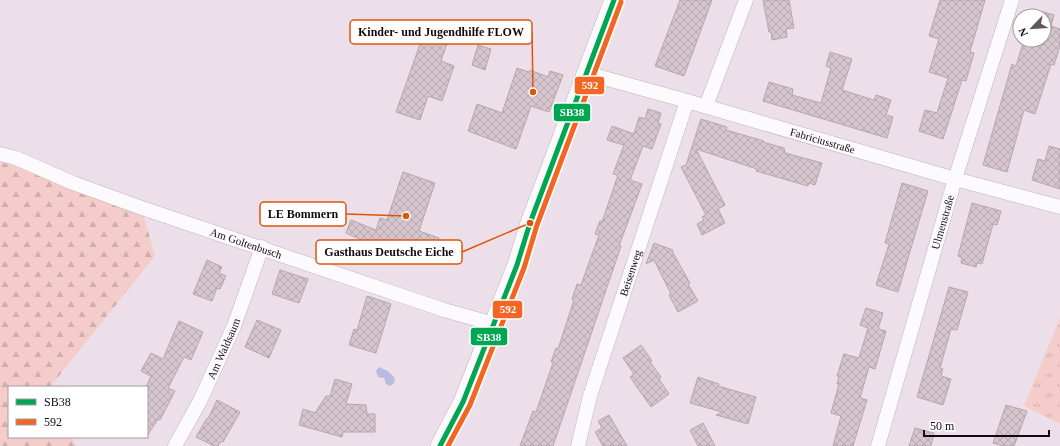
<svg xmlns="http://www.w3.org/2000/svg" width="1060" height="446" viewBox="0 0 1060 446" font-family="Georgia,serif">
<defs>
<pattern id="grass-tufts" width="24" height="20" patternUnits="userSpaceOnUse"><rect width="24" height="20" fill="#f4ccc9"/><path d="M3 7l-1-3M5 7V3M7 7l1-3M15 17l-1-3M17 17v-4M19 17l1-3" fill="none" stroke="#d0aeac"/></pattern>
<pattern id="forest-firs" width="22" height="20" patternUnits="userSpaceOnUse"><rect width="22" height="20" fill="#f4ccc9"/><path d="M5 1l3.5 6h-7zM16 11l3.5 6h-7z" fill="#d0aeac"/></pattern>
<pattern id="building-cross-hatch" width="8" height="8" patternUnits="userSpaceOnUse"><rect width="8" height="8" fill="#d6c5cc"/><path d="M0 0l8 8M0 8l8-8" fill="none" stroke="#b7a8ae"/></pattern>
</defs>
<rect width="100%" height="100%" fill="#eddfe9"/>
<polygon fill="url(#grass-tufts)" points="1060,318 1060,424 1024,406"/>
<polygon fill="url(#forest-firs)" points="0,162 47,176 142,210 155,256 50,387 9,387 9,437 71,437 76,446 0,446"/>
<polygon fill="#b9bbe2" points="379,367 388,371 395,378 394,383 390,386 386,384 384,378 378,377 376,371"/>
<g fill="url(#building-cross-hatch)" stroke="#b3a7ac">
<polygon points="680,0 712,0 684,76 655,66"/>
<polygon points="763,0 789,0 794,28 786,29 787,37 772,40 771,32 769,32"/>
<polygon points="940,0 985,0 970,52 974,53 966,81 962,80 943,139 919,131 925,110 937,113 948,78 929,72 939,39 929,36"/>
<polygon points="1033,9 1054,15 1051,26 1060,29 1060,46 1054,65 1051,64 1035,114 1024,110 1007,172 983,165 1012,64 1016,66 1024,40 1044,40 1044,16 1031,16"/>
<polygon points="425,30 449,38 441,61 454,66 442,101 428,96 420,120 396,112"/>
<polygon points="478,45 491,49 485,70 472,65"/>
<polygon points="830,52 852,59 842,90 874,100 876,95 891,100 886,115 893,117 887,138 763,101 769,82 793,89 792,95 821,103 831,68 826,66"/>
<polygon points="517,68 529,72 530,70 548,77 550,71 563,75 549,112 531,106 516,149 468,131 477,104 502,113"/>
<polygon points="648,109 661,113 658,123 661,124 652,149 643,146 630,180 642,184 619,246 621,246 553,446 520,446 533,411 536,412 553,363 551,362 556,348 558,349 574,300 572,299 577,284 581,285 599,235 595,234 600,221 602,222 618,175 613,174 624,145 607,140 612,126 634,134 639,117 645,119"/>
<polygon points="701,119 727,127 726,130 764,141 763,142 784,148 785,153 822,163 815,185 809,183 808,186 756,171 757,169 696,149 725,205 718,209 725,223 702,235 697,224 704,220 702,217 706,215 681,167 686,165"/>
<polygon points="1049,146 1060,149 1060,189 1032,180 1038,159 1045,161"/>
<polygon points="403,172 435,183 419,231 439,238 430,263 371,244 346,233 351,220 376,230 380,218 387,220"/>
<polygon points="902,183 928,191 898,292 876,285 889,244 885,243"/>
<polygon points="972,203 1001,211 997,225 993,224 982,264 977,263 976,267 961,263 962,258 958,256"/>
<polygon points="654,243 673,250 672,251 690,283 688,284 698,301 678,312 669,295 671,294 654,260 646,264"/>
<polygon points="207,260 222,267 219,273 226,276 220,289 217,288 212,301 193,294"/>
<polygon points="280,270 308,279 299,303 272,294"/>
<polygon points="949,287 968,292 957,330 951,329 940,368 943,369 941,376 951,379 943,405 917,397"/>
<polygon points="367,296 391,304 376,353 349,345 354,329 357,330"/>
<polygon points="866,308 883,313 878,329 886,331 875,369 869,367 860,398 867,400 853,446 833,446 841,416 831,413 839,384 837,384 839,377 837,376 844,354 859,358 868,328 860,325"/>
<polygon points="257,320 281,330 269,358 245,347"/>
<polygon points="179,321 203,332 191,360 184,357 168,388 175,391 160,420 158,419 147,436 147,385 151,376 141,371 151,353 163,359"/>
<polygon points="641,345 652,361 650,362 661,377 659,379 669,394 651,407 630,377 634,374 623,358"/>
<polygon points="698,377 719,384 718,386 756,397 748,424 716,415 722,412 690,403"/>
<polygon points="335,379 352,384 346,404 366,405 367,414 375,414 375,432 343,432 342,437 299,425 303,409 315,413 326,396 330,396"/>
<polygon points="217,400 240,412 223,442 221,441 218,446 214,446 196,437 207,418 208,419"/>
<polygon points="1006,405 1027,411 1014,446 1003,446 993,443"/>
<polygon points="609,415 627,446 603,446 595,432 602,428 598,421"/>
<polygon points="703,423 715,446 698,446 690,430"/>
<polygon points="915,428 934,433 931,446 909,446"/>
</g>
<g fill="none" stroke-linecap="round" stroke-linejoin="round">
<defs>
<g id="minor">
<path id="s1" d="M586 73 687 101 955 179 1060 207"/>
<polyline points="706,106 746,0"/>
<path id="s2" d="M0 154 16 158 73 183 142 208 444 310 494 324"/>
<path id="s3" d="M175 446 200 401 234 326 262 247"/>
<path id="s4" d="M578 446 590 396 687 101"/>
<path id="s5" d="M878 446 955 179 1012 0"/>
</g>
<polyline id="secondary" points="440,446 463,402 517,265 530,223 614,0"/>
</defs>
<use href="#minor" stroke="#beb3bb" stroke-width="15"/>
<use href="#secondary" stroke="#beb3bb" stroke-width="20"/>
<use href="#minor" stroke="#fcfafc" stroke-width="14"/>
<use href="#secondary" stroke="#fcfafc" stroke-width="19"/>
<defs>
<polyline id="bus-1" points="440,446 463,402 517,265 530,223 614,0"/>
<polyline id="bus-2" points="448,446 470,405 524,268 537,225 621,2"/>
</defs>
<use href="#bus-1" stroke="#fff" stroke-width="8"/>
<use href="#bus-2" stroke="#fff" stroke-width="8"/>
<use href="#bus-1" stroke="#00a651" stroke-width="5"/>
<use href="#bus-2" stroke="#f26522" stroke-width="5"/>
</g>
<g text-anchor="middle" dominant-baseline="central" stroke-width="3.5" stroke-linejoin="round" paint-order="stroke">
<g font-size="11" fill="#120a10" stroke="#fff">
<text stroke="none"><textPath href="#s1" startOffset="246">Fabriciusstraße</textPath></text>
<text stroke="none"><textPath href="#s5" startOffset="233">Ulmenstraße</textPath></text>
<text stroke="none"><textPath href="#s2" startOffset="262">Am Goltenbusch</textPath></text>
<text stroke="none"><textPath href="#s4" startOffset="181">Beisenweg</textPath></text>
<text stroke="none"><textPath href="#s3" startOffset="109">Am Waldsaum</textPath></text>
</g>
</g>
<path fill="none" stroke="#dd550c" stroke-width="1.5" d="M533 92L532 32M406 216L346 214M530 223L462 252"/>
<g fill="#dd550c" stroke="#fff" stroke-width="1.5">
<circle cx="533" cy="92" r="4"/>
<circle cx="406" cy="216" r="4"/>
<circle cx="530" cy="223" r="4"/>
</g>
<g fill="#fff" stroke="#dd550c" stroke-width="1.5">
<rect x="350" y="20" width="182" height="24" rx="4"/>
<rect x="260" y="202" width="86" height="24" rx="4"/>
<rect x="316" y="240" width="146" height="24" rx="4"/>
</g>
<g font-size="12" text-anchor="middle" font-weight="bold" fill="#120a10">
<text x="441" y="36">Kinder- und Jugendhilfe FLOW</text>
<text x="303" y="218">LE Bommern</text>
<text x="389" y="256">Gasthaus Deutsche Eiche</text>
</g>
<g stroke="#fff" stroke-width="1.5">
<rect x="574" y="76" width="31" height="19" rx="4" fill="#f26522"/>
<rect x="553" y="103" width="38" height="19" rx="4" fill="#00a651"/>
<rect x="492" y="300" width="31" height="19" rx="4" fill="#f26522"/>
<rect x="470" y="327" width="38" height="19" rx="4" fill="#00a651"/>
</g>
<g font-size="11" text-anchor="middle" font-weight="bold" fill="#fff">
<text x="590" y="89">592</text>
<text x="572" y="116">SB38</text>
<text x="508" y="313">592</text>
<text x="489" y="341">SB38</text>
</g>
<rect x="8" y="386" width="140" height="52" fill="#ffffff" stroke="#a09d9f"/>
<rect x="16" y="399" width="20" height="6" fill="#00a651" stroke="#a09d9f"/>
<text x="44" y="406" font-size="12" fill="#120a10">SB38</text>
<rect x="16" y="419" width="20" height="6" fill="#f26522" stroke="#a09d9f"/>
<text x="44" y="426" font-size="12" fill="#120a10">592</text>
<g transform="translate(1032 28) rotate(245)"><circle r="19" fill="#ffffff" stroke="#a09d9f"/>
<path d="M0-3L7 15L0 10L-7 15Z" fill="#5f555c"/>
<text y="-6" font-size="11" font-weight="bold" text-anchor="middle" fill="#120a10">N</text>
</g>
<path d="M924 430v6h125v-6" fill="none" stroke="#120a10" stroke-width="2"/>
<text x="930" y="430" font-size="12" fill="#120a10" stroke="#ffffff" stroke-width="3" paint-order="stroke">50 m</text>
</svg>
